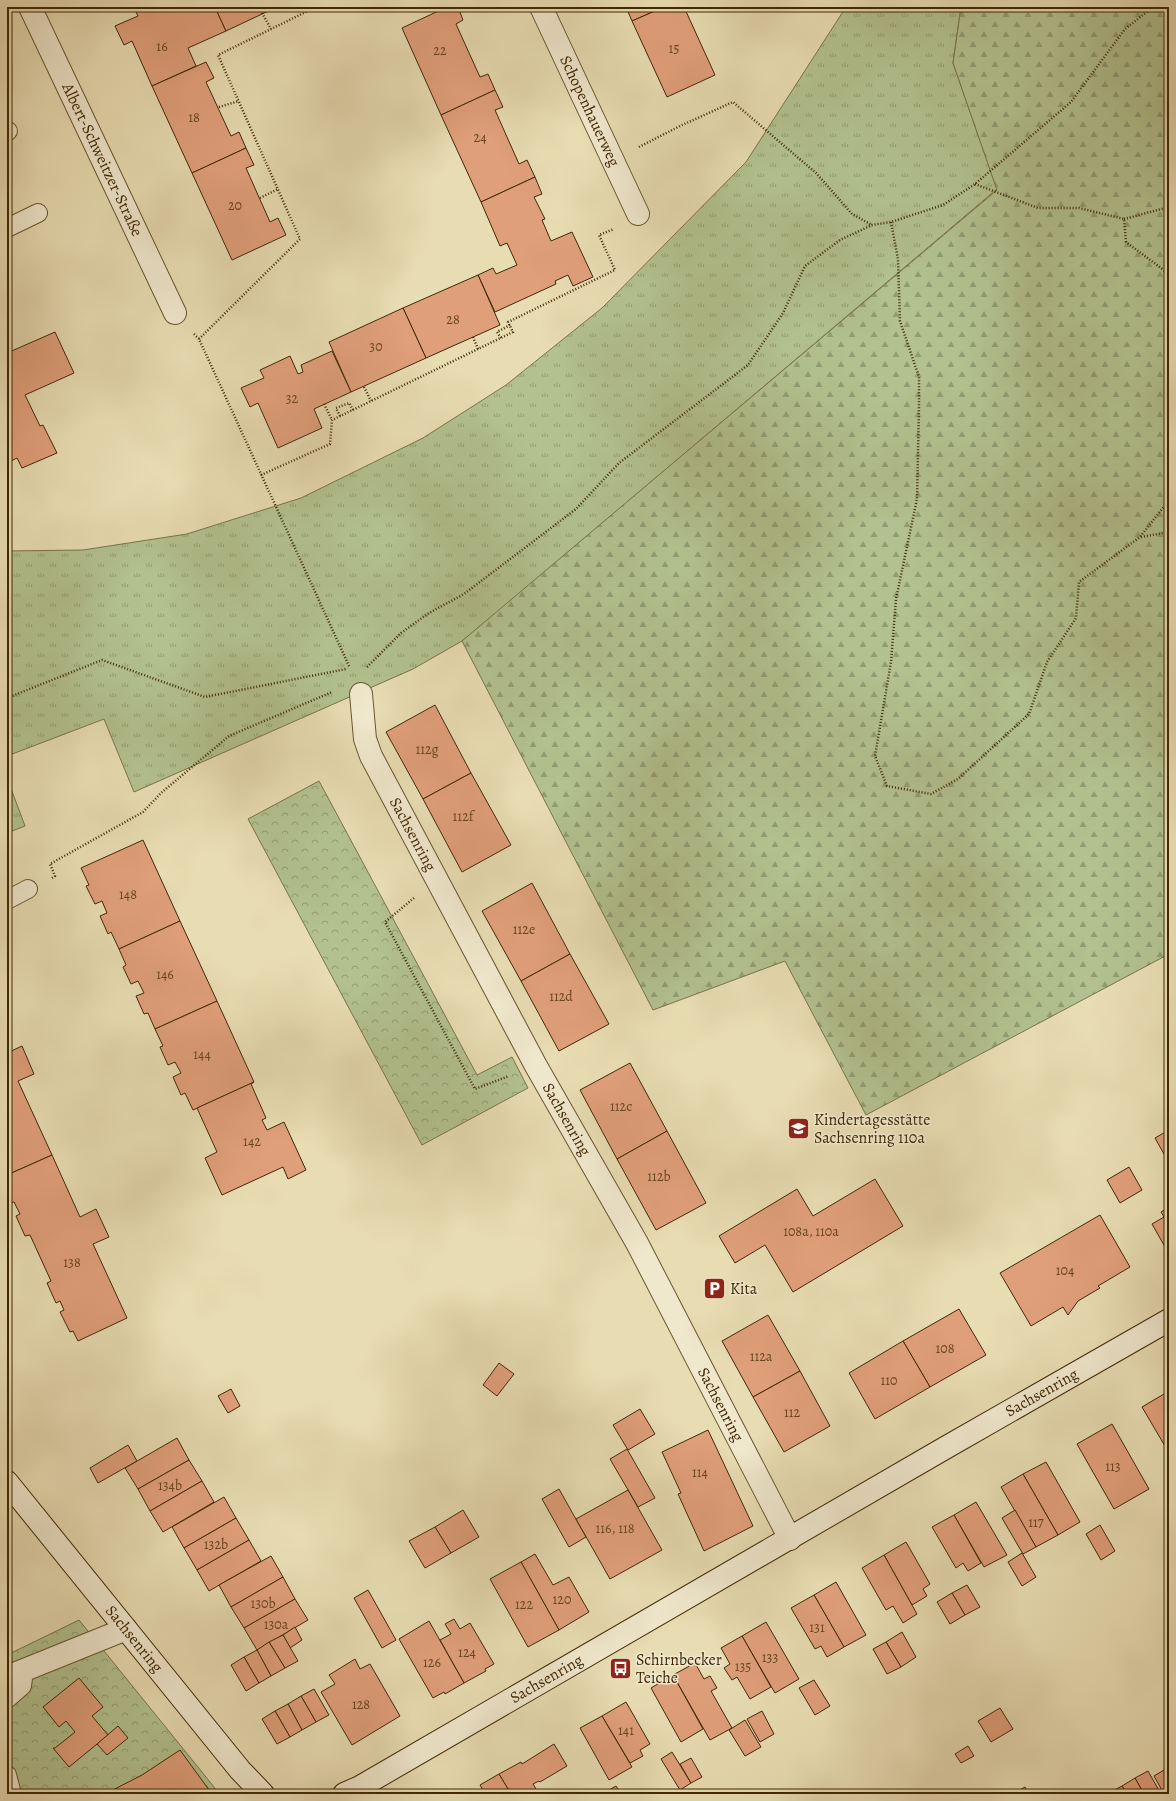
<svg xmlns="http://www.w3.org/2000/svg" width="1176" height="1801" viewBox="0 0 1176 1801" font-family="Alegreya,serif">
<defs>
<pattern id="grass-tufts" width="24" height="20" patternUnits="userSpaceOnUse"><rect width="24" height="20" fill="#b2c18f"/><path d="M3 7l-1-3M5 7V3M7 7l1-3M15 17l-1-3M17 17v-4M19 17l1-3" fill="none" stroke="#929d73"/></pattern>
<pattern id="forest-firs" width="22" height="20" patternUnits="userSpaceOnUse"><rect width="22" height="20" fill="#b2c18f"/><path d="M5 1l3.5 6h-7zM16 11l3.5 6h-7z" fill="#929d73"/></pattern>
<pattern id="park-crowns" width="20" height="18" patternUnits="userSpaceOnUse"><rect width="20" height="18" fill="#b2c18f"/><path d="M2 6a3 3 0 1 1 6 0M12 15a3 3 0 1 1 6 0" fill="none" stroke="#929d73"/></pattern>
</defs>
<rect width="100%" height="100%" fill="#e8dcb2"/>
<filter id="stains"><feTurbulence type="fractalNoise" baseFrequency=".005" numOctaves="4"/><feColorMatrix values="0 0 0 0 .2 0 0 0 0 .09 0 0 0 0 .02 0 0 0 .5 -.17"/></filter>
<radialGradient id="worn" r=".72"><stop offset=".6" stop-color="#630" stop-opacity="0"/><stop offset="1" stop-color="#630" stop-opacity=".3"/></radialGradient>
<g fill="url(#grass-tufts)" stroke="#79744a">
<polygon points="846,7 961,7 953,63 997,189 489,619 462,641 413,669 134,792 104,719 7,756 7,551 83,550 187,534 301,498 423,438 506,385 602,308 746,162"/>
<polygon points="7,778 25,826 7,833"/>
</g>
<polygon fill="url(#forest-firs)" stroke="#79744a" points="961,7 1169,7 1169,954 866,1115 785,961 653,1010 462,641 997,190 953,63"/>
<g fill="url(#park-crowns)" stroke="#79744a">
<polygon points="319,781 477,1075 512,1057 528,1088 422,1145 248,819"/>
<polygon points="79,1620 214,1787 218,1794 7,1794 7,1655"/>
</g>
<g fill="#e09f7b" stroke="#402805">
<polygon points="136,7 170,7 172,12 183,7 215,7 226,31 188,48 196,66 152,86 132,41 124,45 115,26 138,16 134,8"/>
<polygon points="215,7 277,7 226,31"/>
<polygon points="447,7 458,7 463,20 456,24 460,33 480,77 488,74 495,90 441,115 402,28"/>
<polygon points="626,7 664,7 632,21"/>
<polygon points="664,7 684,7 715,75 667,97 632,21"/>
<polygon points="206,62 214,78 206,82 231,136 239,132 246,148 192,173 152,86"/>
<polygon points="495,90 503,107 495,110 519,164 527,160 535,177 481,202 441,115"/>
<polygon points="246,148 254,165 246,168 270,222 278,218 286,235 232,260 192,173"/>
<polygon points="535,177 542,194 534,197 545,219 542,220 551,241 572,232 593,277 573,286 568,275 555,281 556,284 495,312 478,275 493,268 496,274 517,265 507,243 500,246 481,202"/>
<polygon points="478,275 500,325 426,358 403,308"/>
<polygon points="403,308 426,358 351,392 329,342"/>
<polygon points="55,332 74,373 25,395 40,426 43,425 57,453 22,468 17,458 7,463 7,353"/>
<polygon points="332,351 351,392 314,409 322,428 278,448 258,403 250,407 241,388 264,378 260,370 290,356 298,374 303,372 301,365"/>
<polygon points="435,705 471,773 423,799 386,732"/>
<polygon points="471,773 511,845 462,872 423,799"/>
<polygon points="143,840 180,921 119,949 111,932 108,934 100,916 107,913 102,901 95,904 86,886 89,885 81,868"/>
<polygon points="532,883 570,954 521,981 482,911"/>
<polygon points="180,921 217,1001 155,1029 148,1013 144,1014 136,996 144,993 138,981 131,984 123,967 126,965 119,949"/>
<polygon points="570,954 609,1024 559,1051 521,981"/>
<polygon points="217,1001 254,1082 193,1110 185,1093 181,1095 173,1077 181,1073 175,1062 168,1065 160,1047 163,1046 155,1029"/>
<polygon points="22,1046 34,1074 18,1081 52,1155 7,1175 7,1053"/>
<polygon points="630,1063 667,1131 617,1159 580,1090"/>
<polygon points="254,1082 251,1084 266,1118 262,1120 267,1130 284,1122 306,1170 288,1179 283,1167 222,1195 205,1158 217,1152 197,1108"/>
<polygon points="1169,1130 1169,1163 1155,1138"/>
<polygon points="667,1131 706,1203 656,1230 617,1159"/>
<polygon points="52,1155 80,1217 96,1209 109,1237 93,1244 127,1318 78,1341 73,1331 70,1332 60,1312 64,1310 60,1301 56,1303 47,1283 51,1281 30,1235 25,1236 16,1216 20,1214 14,1202 10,1203 7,1196 7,1175"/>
<polygon points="1129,1167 1142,1190 1120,1203 1107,1180"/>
<polygon points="875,1179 903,1226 793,1292 765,1245 735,1263 719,1236 797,1189 813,1216"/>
<polygon points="1169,1207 1169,1254 1152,1224 1164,1217 1161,1212"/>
<polygon points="1100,1215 1130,1267 1098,1286 1100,1288 1078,1301 1068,1315 1063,1307 1031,1326 1000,1273"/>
<polygon points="959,1309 986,1355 930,1387 903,1341"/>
<polygon points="768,1315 800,1371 753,1397 722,1341"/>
<polygon points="903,1341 930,1387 875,1419 849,1373"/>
<polygon points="499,1363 514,1374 497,1396 483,1385"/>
<polygon points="800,1371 830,1426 784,1452 753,1397"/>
<polygon points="231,1389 240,1406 228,1413 218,1396"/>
<polygon points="1164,1394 1169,1403 1169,1453 1142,1407"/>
<polygon points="640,1409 655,1434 628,1450 613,1425"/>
<polygon points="1112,1424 1149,1489 1114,1509 1077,1444"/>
<polygon points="708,1430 753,1526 704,1551 678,1494 681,1493 662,1452"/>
<polygon points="177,1438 189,1460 138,1489 125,1468"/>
<polygon points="128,1445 137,1461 98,1483 90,1468"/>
<polygon points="627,1449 655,1498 638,1507 610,1459"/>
<polygon points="189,1460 202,1481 150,1511 138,1489"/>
<polygon points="1046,1462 1080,1522 1058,1535 1023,1474"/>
<polygon points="1023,1474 1058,1535 1036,1547 1001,1487"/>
<polygon points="202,1481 214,1502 163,1532 150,1511"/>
<polygon points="559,1489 586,1537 569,1547 542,1499"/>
<polygon points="628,1490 662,1550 610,1579 576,1519"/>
<polygon points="224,1497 236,1518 184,1548 172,1527"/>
<polygon points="976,1502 1007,1555 984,1567 954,1515"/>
<polygon points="463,1510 479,1537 451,1553 435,1527"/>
<polygon points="1015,1510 1036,1547 1023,1554 1002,1518"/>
<polygon points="954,1515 981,1563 968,1571 963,1563 956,1568 932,1527"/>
<polygon points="236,1518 249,1540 197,1570 184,1548"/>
<polygon points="1100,1525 1115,1551 1101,1560 1086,1534"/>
<polygon points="435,1527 451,1553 425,1568 409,1541"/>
<polygon points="249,1540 261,1561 209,1591 197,1570"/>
<polygon points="906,1542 930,1584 923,1589 927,1596 912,1605 884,1555"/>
<polygon points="1022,1553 1036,1577 1022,1586 1008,1562"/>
<polygon points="535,1554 553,1585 569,1577 589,1612 559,1630 521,1562"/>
<polygon points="884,1555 917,1614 903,1623 893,1606 886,1610 862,1568"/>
<polygon points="271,1556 283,1577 231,1607 219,1585"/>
<polygon points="521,1562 559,1630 528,1647 490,1579"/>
<polygon points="283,1577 295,1599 244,1628 231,1607"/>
<polygon points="836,1582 866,1635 844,1647 814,1595"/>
<polygon points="967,1585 980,1607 965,1615 952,1593"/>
<polygon points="368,1590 396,1640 382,1648 354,1598"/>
<polygon points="952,1593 965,1615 950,1624 937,1602"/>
<polygon points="814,1595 844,1647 827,1657 821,1646 815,1649 791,1608"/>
<polygon points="295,1599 308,1620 257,1650 244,1628"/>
<polygon points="454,1619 460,1629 470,1623 494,1664 485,1669 486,1671 464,1683 440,1640 451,1634 445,1624"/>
<polygon points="429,1621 464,1683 445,1694 444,1692 433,1698 399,1639"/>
<polygon points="766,1622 799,1679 775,1693 742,1636"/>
<polygon points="295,1627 302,1640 290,1648 283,1635"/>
<polygon points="902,1632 916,1657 901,1667 886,1642"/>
<polygon points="283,1635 298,1661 285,1668 269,1642"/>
<polygon points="742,1636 771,1687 750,1699 737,1677 732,1680 724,1668 730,1664 721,1648"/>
<polygon points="269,1642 285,1668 271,1676 257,1650"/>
<polygon points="886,1642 901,1667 887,1674 873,1649"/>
<polygon points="257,1650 271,1676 259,1683 244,1657"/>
<polygon points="244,1657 259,1683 246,1691 231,1665"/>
<polygon points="355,1659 360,1669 370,1664 400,1716 352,1745 321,1692 335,1684 329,1675"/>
<polygon points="695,1663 704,1679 710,1676 717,1688 711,1691 732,1728 710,1740 673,1675"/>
<polygon points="673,1675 703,1729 681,1742 651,1688"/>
<polygon points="79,1678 103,1707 92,1716 108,1735 69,1767 53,1748 55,1748 75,1732 66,1721 59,1727 43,1707"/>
<polygon points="814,1680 830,1706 815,1715 799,1688"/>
<polygon points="314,1689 329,1715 316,1722 301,1696"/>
<polygon points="301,1696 316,1722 302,1730 288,1704"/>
<polygon points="626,1702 650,1744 640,1750 643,1756 630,1763 602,1716"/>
<polygon points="288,1704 302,1730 290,1737 275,1711"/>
<polygon points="1000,1708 1013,1729 991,1742 978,1721"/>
<polygon points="275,1711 290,1737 277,1744 262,1719"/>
<polygon points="762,1711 774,1734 760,1742 747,1719"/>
<polygon points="602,1716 632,1767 609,1780 580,1728"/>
<polygon points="745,1720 761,1747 745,1756 729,1730"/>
<polygon points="118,1726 128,1738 107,1755 97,1744"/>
<polygon points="554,1744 567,1766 540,1782 539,1781 533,1784 539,1794 511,1794 499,1774 521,1762 522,1764"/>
<polygon points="968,1746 974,1756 961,1763 955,1754"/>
<polygon points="180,1750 212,1794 105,1794 142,1775"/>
<polygon points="672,1752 691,1783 680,1790 661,1759"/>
<polygon points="691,1758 702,1777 691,1783 680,1764"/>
<polygon points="1169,1767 1169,1794 1164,1794 1154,1776"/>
<polygon points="1148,1771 1161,1794 1144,1794 1135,1778"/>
<polygon points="499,1774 511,1794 485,1794 480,1785"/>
<polygon points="1135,1778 1144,1794 1127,1794 1122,1786"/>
<polygon points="616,1786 621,1794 602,1794"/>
<polygon points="1122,1786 1127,1794 1107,1794"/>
<polygon points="1025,1787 1029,1794 1013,1794"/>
</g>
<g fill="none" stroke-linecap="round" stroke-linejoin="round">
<defs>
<g id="lane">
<polyline points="7,132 8,131"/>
<polyline points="7,228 38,213"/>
<polyline points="7,900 28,889"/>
<polyline points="7,1699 22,1686 24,1670"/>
<polyline points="7,1775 12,1794"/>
</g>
<g id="street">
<path id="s1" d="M30 7 175 313"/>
<path id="s2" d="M541 7 638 214"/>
<path id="s3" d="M361 694 365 739 371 756 536 1066 637 1243 790 1539"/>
<polyline points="7,1677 126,1629"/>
</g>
<g id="secondary">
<path id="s4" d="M7 1482 240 1770 263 1794"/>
<path id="s5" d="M344 1794 360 1787 945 1448 1169 1320"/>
</g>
</defs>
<use href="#lane" stroke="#6a5530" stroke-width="20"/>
<use href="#street" stroke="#6a5530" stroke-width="24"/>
<use href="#secondary" stroke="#402805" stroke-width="24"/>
<g stroke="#402805" stroke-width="2.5" stroke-dasharray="1 2" stroke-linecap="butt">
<polyline points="262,13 271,29"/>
<polyline points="219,107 239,101"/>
<polyline points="639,147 680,126 733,102 816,173 852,214 872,225"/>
<polyline points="975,184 1038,208 1079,208 1124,219 1126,242 1169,274"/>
<polyline points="260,198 278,189"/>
<polyline points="1124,219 1169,207"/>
<polyline points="891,222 898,259 900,321 919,377 919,406 917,499 896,599 891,662 875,756 887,786 931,794 958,779 1029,714 1047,662 1076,618 1079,582 1140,537 1169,500"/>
<polyline points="194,334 199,339 350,668"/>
<polyline points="473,337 478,349"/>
<polyline points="501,338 497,332 510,325"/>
<polyline points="199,339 300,239 218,55 316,7"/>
<polyline points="364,387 371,401"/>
<polyline points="324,404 332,420"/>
<polyline points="340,416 336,408 349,403 353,410"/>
<polyline points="261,475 330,444 332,420 513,332 508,322 615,270 599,235 614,229"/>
<polyline points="1141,537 1169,532"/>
<polyline points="367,667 401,633 429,613 464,594 576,509 619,463 748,365 783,313 805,266 840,240 872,225 891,222 943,205 975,184 1071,102 1125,29 1153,7"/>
<polyline points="7,698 102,660 205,697 346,669"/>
<polyline points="52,878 55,876 50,864 143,812 161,793 229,736 332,692"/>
<polyline points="414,898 385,922 475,1089 509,1076"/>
</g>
<use href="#lane" stroke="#f0e8cd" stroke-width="18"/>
<use href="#street" stroke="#f0e8cd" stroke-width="22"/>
<use href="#secondary" stroke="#f0e8cd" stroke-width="22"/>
</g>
<defs>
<symbol id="school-square" viewBox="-11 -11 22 22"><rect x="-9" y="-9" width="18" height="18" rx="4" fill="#8f2418" stroke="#f0e8cd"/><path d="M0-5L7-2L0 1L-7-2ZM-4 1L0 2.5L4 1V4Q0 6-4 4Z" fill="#fff"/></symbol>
<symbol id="parking-square" viewBox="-11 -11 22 22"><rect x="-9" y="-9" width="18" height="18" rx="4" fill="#8f2418" stroke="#f0e8cd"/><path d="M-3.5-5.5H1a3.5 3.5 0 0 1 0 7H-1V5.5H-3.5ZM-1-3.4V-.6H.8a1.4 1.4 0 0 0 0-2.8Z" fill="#fff"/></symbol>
<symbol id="bus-square" viewBox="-11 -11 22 22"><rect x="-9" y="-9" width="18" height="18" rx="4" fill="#8f2418" stroke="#f0e8cd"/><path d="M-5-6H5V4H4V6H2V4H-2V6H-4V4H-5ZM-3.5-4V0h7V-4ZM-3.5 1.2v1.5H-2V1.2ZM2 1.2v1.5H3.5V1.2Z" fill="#fff"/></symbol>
</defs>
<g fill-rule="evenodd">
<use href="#school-square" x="786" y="1116" width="25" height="25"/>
<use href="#parking-square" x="702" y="1276" width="25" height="25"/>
<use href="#bus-square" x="608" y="1656" width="25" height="25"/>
</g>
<g text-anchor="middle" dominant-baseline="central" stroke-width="3" stroke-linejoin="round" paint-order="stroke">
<g font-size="14" fill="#684622">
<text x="162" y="46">16</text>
<text x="674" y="48">15</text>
<text x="440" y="50">22</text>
<text x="194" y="117">18</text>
<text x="480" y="137">24</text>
<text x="235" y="205">20</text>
<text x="453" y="319">28</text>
<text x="376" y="346">30</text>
<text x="292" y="398">32</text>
<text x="427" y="749">112g</text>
<text x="463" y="816">112f</text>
<text x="128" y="894">148</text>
<text x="524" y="929">112e</text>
<text x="165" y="974">146</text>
<text x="561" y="996">112d</text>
<text x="202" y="1054">144</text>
<text x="621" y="1106">112c</text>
<text x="252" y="1141">142</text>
<text x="659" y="1176">112b</text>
<text x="811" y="1231">108a, 110a</text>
<text x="72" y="1262">138</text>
<text x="1065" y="1270">104</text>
<text x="945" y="1348">108</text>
<text x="761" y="1356">112a</text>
<text x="889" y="1380">110</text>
<text x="792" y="1412">112</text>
<text x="1113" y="1466">113</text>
<text x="700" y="1472">114</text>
<text x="170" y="1485">134b</text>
<text x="1036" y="1522">117</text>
<text x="615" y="1528">116, 118</text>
<text x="216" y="1544">132b</text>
<text x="562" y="1599">120</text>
<text x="263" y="1603">130b</text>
<text x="524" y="1604">122</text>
<text x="276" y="1624">130a</text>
<text x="817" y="1627">131</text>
<text x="467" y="1652">124</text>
<text x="770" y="1657">133</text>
<text x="432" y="1662">126</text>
<text x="743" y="1666">135</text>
<text x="361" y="1704">128</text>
<text x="626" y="1730">141</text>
</g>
<g font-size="16" fill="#402805" stroke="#f0e8cd">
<text stroke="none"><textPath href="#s2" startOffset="115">Schopenhauerweg</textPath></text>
<text stroke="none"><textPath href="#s1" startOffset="169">Albert-Schweitzer-Straße</textPath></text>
<text stroke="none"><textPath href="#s3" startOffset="152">Sachsenring</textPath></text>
<text stroke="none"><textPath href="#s3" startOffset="476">Sachsenring</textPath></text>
<text stroke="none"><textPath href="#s5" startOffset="805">Sachsenring</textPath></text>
<text stroke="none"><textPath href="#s3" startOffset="800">Sachsenring</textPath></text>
<text stroke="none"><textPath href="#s4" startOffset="202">Sachsenring</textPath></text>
<text stroke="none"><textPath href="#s5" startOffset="233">Sachsenring</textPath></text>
</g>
<g font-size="16" fill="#402805" stroke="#f0e8cd" text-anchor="start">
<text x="814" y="1120">Kindertagesstätte<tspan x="814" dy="18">Sachsenring 110a</tspan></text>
<text x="730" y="1289">Kita</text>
<text x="636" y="1660">Schirnbecker<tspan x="636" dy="18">Teiche</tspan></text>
</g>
</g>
<rect width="1176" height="1801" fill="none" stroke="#e8dcb2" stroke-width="24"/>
<rect x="8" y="8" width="1160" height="1785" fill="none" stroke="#402805" stroke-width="2"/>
<rect x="12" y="12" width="1152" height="1777" fill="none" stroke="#402805"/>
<rect width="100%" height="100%" filter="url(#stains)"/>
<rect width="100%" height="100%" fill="url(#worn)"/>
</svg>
